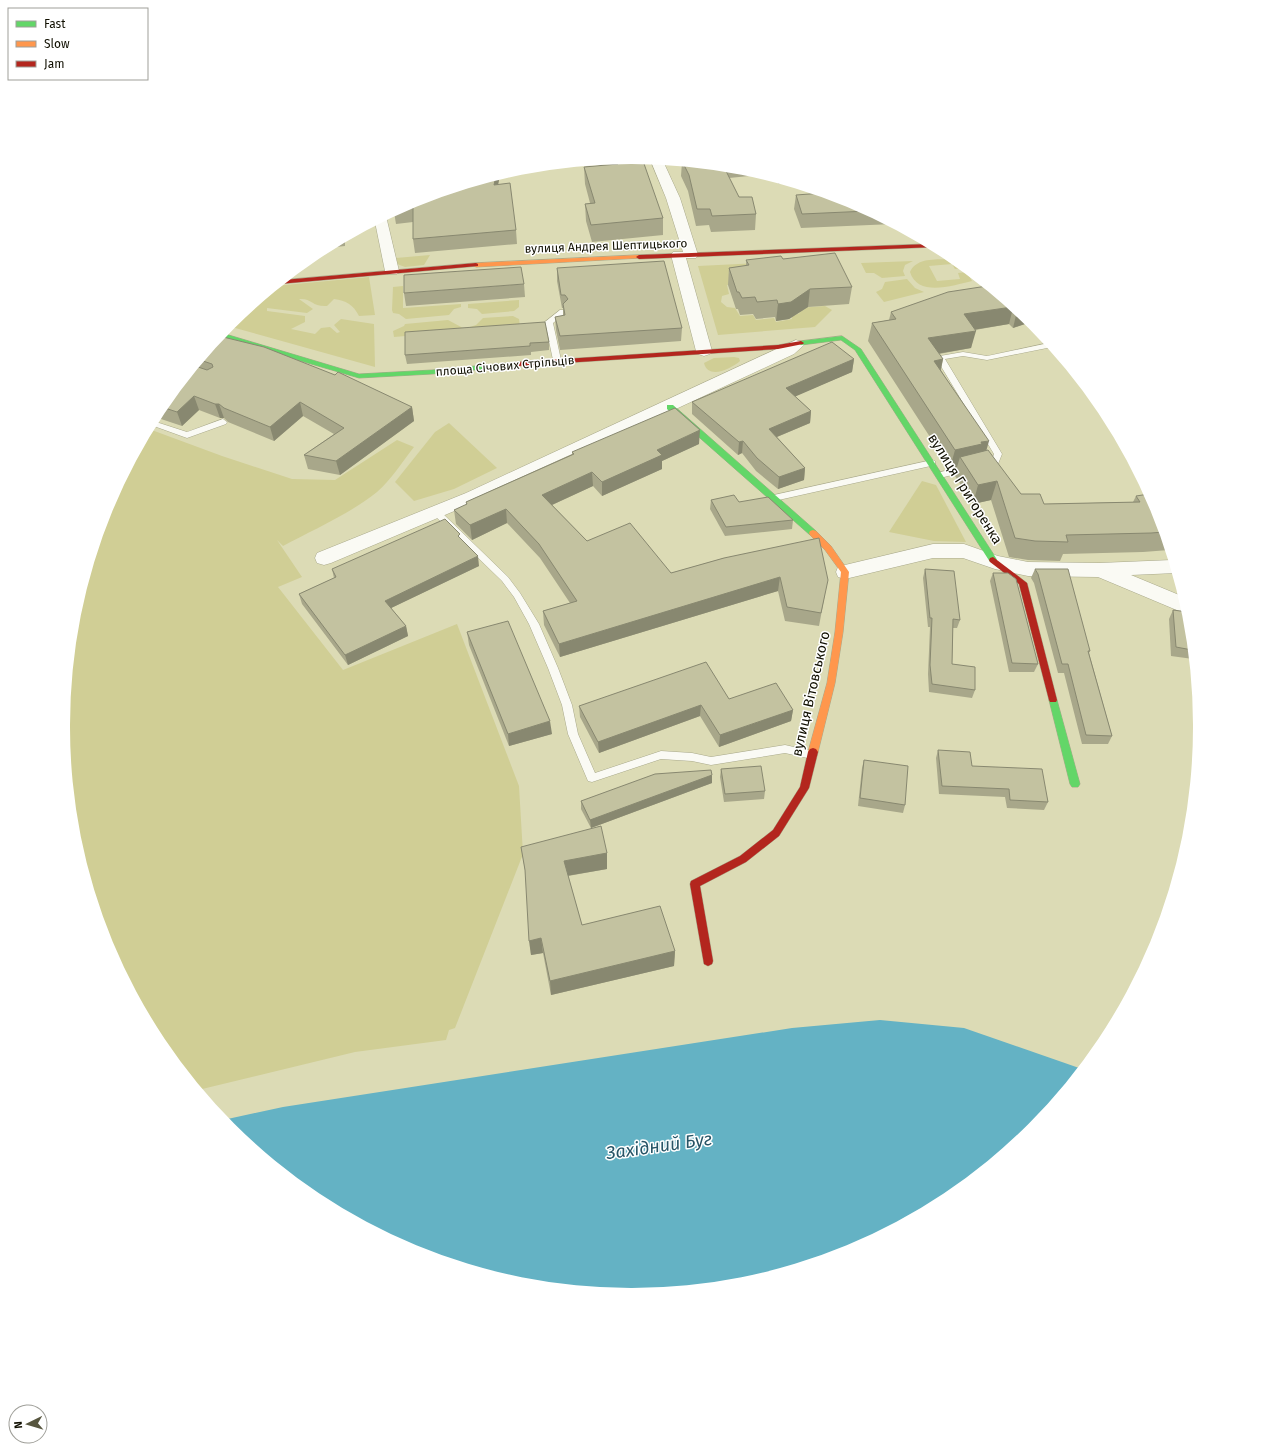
<svg xmlns="http://www.w3.org/2000/svg" width="1263" height="1452" viewBox="0 0 1263 1452" font-family="'Fira Sans',sans-serif">
<rect width="100%" height="100%" fill="#dcdbb5"/>
<g fill="#d0ce95">
<polygon points="430,255 424,265 405,267 397,264 396,258"/>
<path d="M955 259 965 268 955 269 952 264 929 266 937 281 960 279 958 273 967 272 972 281C954 285 918 298 910 272 917 256 940 260 955 259Z"/>
<polygon points="913,261 905,265 903,271 905,276 882,278 874,273 866,273 861,263"/>
<polygon points="759,263 745,282 727,285 729,294 722,296 721,302 727,307 735,308 740,316 753,315 756,320 774,318 776,322 792,319 792,316 800,313 798,308 825,306 832,310 815,327 718,335 698,266"/>
<path d="M369 277 375 315 359 316C353 304 346 301 334 299L327 306C312 307 312 298 299 299L313 309 307 313 267 308V311L305 316V322L291 329 315 334 321 328 330 327 337 333 340 332 334 325 341 319 374 324 375 367 228 326 275 286Z"/>
<polygon points="907,279 915,288 924,292 884,302 876,292 882,289 885,282"/>
<polygon points="403,286 403,308 461,304 461,307 454,309 449,315 406,319 399,314 393,313 392,310 393,287"/>
<polygon points="519,300 519,307 514,311 482,314 477,309 468,308 468,304"/>
<polygon points="513,316 519,319 520,327 471,331 470,327 476,325 483,318"/>
<polygon points="448,320 463,328 463,331 394,337 393,331 404,326 405,324"/>
<path d="M734 357 739 358 740 361C731 369 708 380 704 363L714 358Z"/>
<polygon points="449,423 497,468 454,489 414,501 395,482 435,432"/>
<path d="M149 429 222 456 292 479 335 480 397 440 414 447C402 462 391 480 377 492 353 512 311 531 283 546L277 540 302 577 278 587 343 670 457 624 519 786 523 854 455 1028 449 1030 446 1040 355 1052 198 1090 159 1042 106 943 74 837 63 726 74 615 106 508Z"/>
<polygon points="922,481 936,485 966,542 934,541 889,532"/>
</g>
<polygon fill="#64b2c4" points="880,1020 964,1028 1082,1069 1033,1128 947,1199 849,1251 742,1284 631,1294 520,1284 414,1251 315,1199 229,1128 223,1120 283,1107 792,1028"/>
<g fill="none" stroke-linecap="round" stroke-linejoin="round">
<defs>
<g id="lane">
<polygon points="780,180 781,180 789,183 778,183 778,181"/>
<polygon points="560,310 566,310 567,312 553,323 561,360 557,362 553,360 545,322"/>
<polygon points="1049,343 1052,347 987,360 963,356 945,359 1002,454 998,464 984,468 981,467 981,463 992,460 994,454 936,358 940,356 963,352 987,356"/>
<polygon points="223,419 227,422 226,424 187,438 151,425 153,421 187,432"/>
<polygon points="932,460 935,461 935,465 774,501 770,498 774,495"/>
<polygon points="969,465 972,466 972,470 940,478 936,475 937,473"/>
<polygon points="435,508 438,509 508,577 520,593 539,624 558,668 572,705 578,734 595,773 661,751 692,753 711,757 785,745 816,752 817,755 816,758 812,759 785,753 711,765 692,761 661,759 592,782 588,781 568,734 562,705 548,668 529,624 514,597 502,581 432,513 431,511"/>
</g>
<g id="street">
<polygon points="650,159 663,161 680,198 698,255 696,258 686,258 712,351 710,354 704,356 698,354 696,351 671,255 673,252 683,252 666,198"/>
<polygon points="386,216 399,271 397,274 387,274 385,271 375,222"/>
<polygon points="796,340 802,342 804,345 794,354 478,501 331,563 324,565 317,563 315,558 317,553 466,493"/>
<polygon points="933,544 964,544 998,556 1028,562 1099,563 1172,560 1176,573 1131,575 1184,597 1188,612 1179,611 1098,577 1028,576 995,569 963,558 933,558 845,579 838,577 836,572 838,567 845,565"/>
</g>
<g id="fast">
<polygon points="222,333 359,374 432,370 518,362 521,364 518,366 432,374 359,378 219,337"/>
<polygon points="842,336 861,349 996,558 997,560 996,562 990,562 855,350 841,340 801,345 798,343 801,341"/>
<polygon points="667,405 673,405 816,531 817,533 816,535 810,535 667,409"/>
<polygon points="1053,697 1057,700 1080,784 1078,787 1072,787 1070,784 1049,700"/>
</g>
<g id="slow">
<polygon points="639,255 642,257 641,258 476,267 473,265 476,263"/>
<polygon points="813,530 816,531 831,546 849,572 843,632 835,683 818,752 816,755 810,755 808,752 827,683 835,632 841,572 825,550 810,535 809,533 810,531"/>
</g>
<g id="jam">
<polygon points="930,244 936,247 639,259 636,257 639,255"/>
<polygon points="476,263 478,264 478,266 279,284 283,280"/>
<polygon points="801,341 804,343 803,344 778,349 518,366 515,364 518,362 778,345"/>
<polygon points="993,557 1027,583 1057,700 1056,702 1050,702 1049,700 1019,584 990,562 989,560 990,558"/>
<polygon points="813,748 816,749 818,752 809,788 779,836 746,862 700,886 713,961 712,964 708,966 704,964 690,884 691,881 740,856 773,830 800,787 808,752 810,749"/>
</g>
</defs>
<use href="#lane" stroke="#a9a98b" stroke-width="1"/>
<use href="#street" stroke="#a9a98b" stroke-width="1"/>
<use href="#fast" stroke="#a9a98b" stroke-width="1"/>
<use href="#slow" stroke="#a9a98b" stroke-width="1"/>
<use href="#jam" stroke="#a9a98b" stroke-width="1"/>
<use href="#lane" fill="#fafaf4" fill-rule="evenodd"/>
<use href="#street" fill="#fafaf4" fill-rule="evenodd"/>
<use href="#fast" fill="#63d668" fill-rule="evenodd"/>
<use href="#slow" fill="#ff974d" fill-rule="evenodd"/>
<use href="#jam" fill="#b3261e" fill-rule="evenodd"/>
</g>
<g fill="#a8a78a">
<polygon points="632,158 663,218 663,235 592,242 586,221 585,204 590,203 585,184 584,167 613,165 613,159"/>
<polygon points="682,162 743,168 760,174 759,175 729,178 739,197 756,214 755,230 711,232 709,225 696,226 688,191 681,176"/>
<polygon points="500,175 498,185 516,230 517,244 415,253 413,239 413,222 396,224 394,212 414,201"/>
<polygon points="796,195 849,201 893,224 801,228 794,209"/>
<polygon points="345,238 345,246 326,248"/>
<polygon points="783,259 852,287 849,304 808,307 789,319 776,321 775,317 756,319 753,314 740,315 738,309 736,309 728,285 729,268 746,266 746,260"/>
<polygon points="557,268 682,328 681,341 560,350 556,330 555,317 563,316 563,308 562,308 557,281"/>
<polygon points="524,284 525,297 406,306 404,293"/>
<polygon points="986,285 1031,322 1013,328 1009,324 975,330 971,348 939,354 943,359 941,370 986,451 1021,494 1044,504 1133,502 1136,496 1157,509 1169,550 1143,552 1063,554 1060,561 1028,560 1009,557 991,500 973,504 955,476 957,467 950,468 868,341 872,323 889,320 891,312 986,286"/>
<polygon points="405,332 549,342 549,350 531,352 531,355 407,364 405,355"/>
<polygon points="219,336 412,407 414,421 340,475 308,469 304,455 334,434 303,416 274,441 228,422 224,418 220,418 199,410 182,426 155,417 159,410"/>
<polygon points="854,359 852,372 795,396 811,411 810,423 777,437 805,468 804,480 778,489 756,471 742,453 738,455 692,414 692,402"/>
<polygon points="699,444 662,461 662,469 602,496 593,486 552,505 587,541 671,573 724,558 825,594 819,626 785,621 778,591 560,657 544,625 543,611 570,603 540,558 507,523 472,540 456,524 454,510 466,505 466,502 572,454 572,452"/>
<polygon points="711,500 739,502 793,520 792,529 725,536 710,509"/>
<polygon points="461,539 479,566 391,608 406,626 408,636 348,665 302,604 299,594 334,578 332,569"/>
<polygon points="925,569 960,620 957,628 953,628 952,664 975,690 972,698 929,692 928,674 930,627 928,627 923,578"/>
<polygon points="1035,569 1090,651 1089,653 1112,736 1108,744 1082,744 1064,673 1058,673 1034,583 1031,578"/>
<polygon points="993,573 1038,664 1034,672 1009,672 990,581"/>
<polygon points="1173,610 1189,615 1193,659 1171,656 1169,619"/>
<polygon points="467,632 552,734 509,746 469,645"/>
<polygon points="729,699 793,710 791,721 719,747 700,716 599,753 580,717 579,706"/>
<polygon points="938,750 1048,802 1044,810 1007,808 1005,797 939,794 936,758"/>
<polygon points="864,760 905,805 903,813 858,806 862,768"/>
<polygon points="721,769 765,791 764,799 724,802 720,777"/>
<polygon points="712,775 712,783 591,828 581,809 581,801"/>
<polygon points="521,847 607,853 607,869 568,876 582,925 675,951 674,966 551,995 543,953 531,955 526,876"/>
</g>
<g fill="#888870">
<polygon points="500,175 495,199 494,185 496,176"/>
<polygon points="810,289 808,307 789,319 776,321 778,304"/>
<polygon points="1012,307 1013,308 1009,324 960,332 964,314"/>
<polygon points="1017,311 1031,322 1013,328"/>
<polygon points="976,331 971,348 924,356 928,338"/>
<polygon points="854,359 852,372 785,401 786,388"/>
<polygon points="943,359 939,377 934,361"/>
<polygon points="194,396 199,410 182,426 177,412"/>
<polygon points="300,402 303,416 274,441 270,427"/>
<polygon points="215,404 219,404 224,418 220,418"/>
<polygon points="412,407 414,421 340,475 336,461"/>
<polygon points="811,411 810,423 767,441 769,429"/>
<polygon points="700,430 699,444 662,461 662,469 602,496 602,482 657,450"/>
<polygon points="743,441 742,453 738,455 739,442"/>
<polygon points="989,441 984,459 960,457 957,467 950,468 955,450 981,442"/>
<polygon points="805,468 804,480 778,489 779,477"/>
<polygon points="592,472 593,486 543,509 542,495"/>
<polygon points="997,481 991,500 973,504 978,485"/>
<polygon points="506,509 507,523 472,540 470,525"/>
<polygon points="478,556 479,566 387,610 385,601"/>
<polygon points="780,577 778,591 560,657 559,644"/>
<polygon points="406,626 408,636 348,665 345,655"/>
<polygon points="701,705 700,716 599,753 598,742"/>
<polygon points="793,710 791,721 719,747 720,735"/>
<polygon points="550,721 552,734 509,746 508,734"/>
<polygon points="712,775 712,783 591,828 590,820"/>
<polygon points="607,853 607,869 566,876 564,861"/>
<polygon points="541,938 543,953 531,955 529,941"/>
<polygon points="675,951 674,966 551,995 550,981"/>
</g>
<g fill="#c3c2a0" stroke="#888870">
<polygon points="632,158 642,158 663,218 591,225 585,204 595,203 584,167 618,164 616,159"/>
<polygon points="683,163 724,167 739,197 752,197 756,214 712,216 710,209 697,209 689,175"/>
<polygon points="724,167 743,169 730,170"/>
<polygon points="496,176 494,185 510,183 516,230 413,239 413,208 397,210 414,201"/>
<polygon points="823,193 849,201 868,211 802,214 796,195"/>
<polygon points="835,253 852,287 810,289 791,302 778,304 777,300 757,302 755,297 742,298 739,292 737,292 729,268 749,265 746,260 781,256 783,259"/>
<polygon points="664,261 682,328 560,336 555,317 565,315 563,304 568,299 565,295 561,295 557,268"/>
<polygon points="521,267 524,284 404,293 404,275"/>
<polygon points="987,286 1012,307 964,314 976,331 928,338 943,359 934,361 989,441 981,442 982,444 955,450 872,323 896,319 891,312 948,292"/>
<polygon points="545,322 549,342 530,343 530,346 405,355 405,332"/>
<polygon points="219,336 264,347 335,375 338,372 412,407 336,461 304,455 344,428 300,402 270,427 224,408 219,404 215,404 194,396 177,412 162,407 195,366 207,370 213,367 212,364 200,360"/>
<polygon points="832,342 854,359 786,388 811,411 769,429 805,468 779,477 757,458 743,441 739,442 692,402"/>
<polygon points="675,408 700,430 657,450 662,455 602,482 592,472 542,495 587,541 630,523 671,573 724,558 819,538 828,580 821,613 787,607 780,577 559,644 543,611 577,601 539,544 506,509 470,525 454,510 467,504 466,502 574,454 572,452"/>
<polygon points="988,450 1021,494 1040,494 1044,504 1140,502 1136,496 1149,494 1157,509 1164,532 1151,533 1066,535 1068,542 1035,541 1015,538 997,481 978,485 960,457"/>
<polygon points="734,495 739,502 768,497 793,520 726,527 711,500"/>
<polygon points="445,519 460,534 458,536 478,556 385,601 406,626 345,655 299,594 336,577 332,569"/>
<polygon points="925,569 954,571 960,620 953,619 952,664 975,667 975,690 932,684 930,665 932,618 930,618"/>
<polygon points="1035,569 1068,569 1090,651 1088,651 1112,736 1086,735 1068,664 1062,664 1038,574"/>
<polygon points="993,573 1008,573 1016,579 1038,664 1012,663"/>
<polygon points="1173,610 1188,612 1189,615 1192,650 1176,647"/>
<polygon points="508,621 550,721 508,734 467,632"/>
<polygon points="706,662 729,699 776,683 793,710 720,735 701,705 598,742 579,706"/>
<polygon points="938,750 970,752 972,766 1042,769 1048,802 1010,800 1009,789 942,786"/>
<polygon points="864,760 908,766 905,805 860,798"/>
<polygon points="761,766 765,791 725,794 721,769"/>
<polygon points="711,770 712,775 590,820 581,801 655,774"/>
<polygon points="601,826 607,853 564,861 582,925 660,906 675,951 550,981 541,938 529,941 525,870 521,847"/>
</g>
<g text-anchor="middle" dominant-baseline="central" stroke-width="3" stroke-linejoin="round" paint-order="stroke">
<g font-size="12" fill="#100f00" stroke="#fff">
<text transform="translate(606 246) rotate(-2)">вулиця Андрея Шептицького</text>
<text transform="translate(505 366) rotate(-5)">площа Січових Стрільців</text>
</g>
<g font-size="14" fill="#100f00" stroke="#fff">
<text transform="translate(965 489) rotate(58)">вулиця Григоренка</text>
<text transform="translate(811 694) rotate(-77)">вулиця Вітовського</text>
</g>
<g font-size="18" font-style="italic" fill="#275466" stroke="#fff">
<text transform="translate(659 1146) rotate(-8)">Західний Буг</text>
</g>
</g>
<path d="M0 0H1263V1452H0ZM631 164H632A561 561 0 0 1 1193 725V727A561 561 0 0 1 632 1288H631A561 561 0 0 1 70 727V725A561 561 0 0 1 631 164Z" fill="#fff" fill-rule="evenodd"/>
<rect x="8" y="8" width="140" height="72" fill="#ffffff" stroke="#9f9f99"/>
<rect x="16" y="21" width="20" height="6" fill="#63d668" stroke="#9f9f99"/>
<text x="44" y="28" font-size="12" fill="#100f00">Fast</text>
<rect x="16" y="41" width="20" height="6" fill="#ff974d" stroke="#9f9f99"/>
<text x="44" y="48" font-size="12" fill="#100f00">Slow</text>
<rect x="16" y="61" width="20" height="6" fill="#b3261e" stroke="#9f9f99"/>
<text x="44" y="68" font-size="12" fill="#100f00">Jam</text>
<g transform="translate(28 1424) rotate(265)"><circle r="19" fill="#ffffff" stroke="#9f9f99"/>
<path d="M0-3L7 15L0 10L-7 15Z" fill="#57563f"/>
<text y="-6" font-size="11" font-weight="bold" text-anchor="middle" fill="#100f00">N</text>
</g>
</svg>
